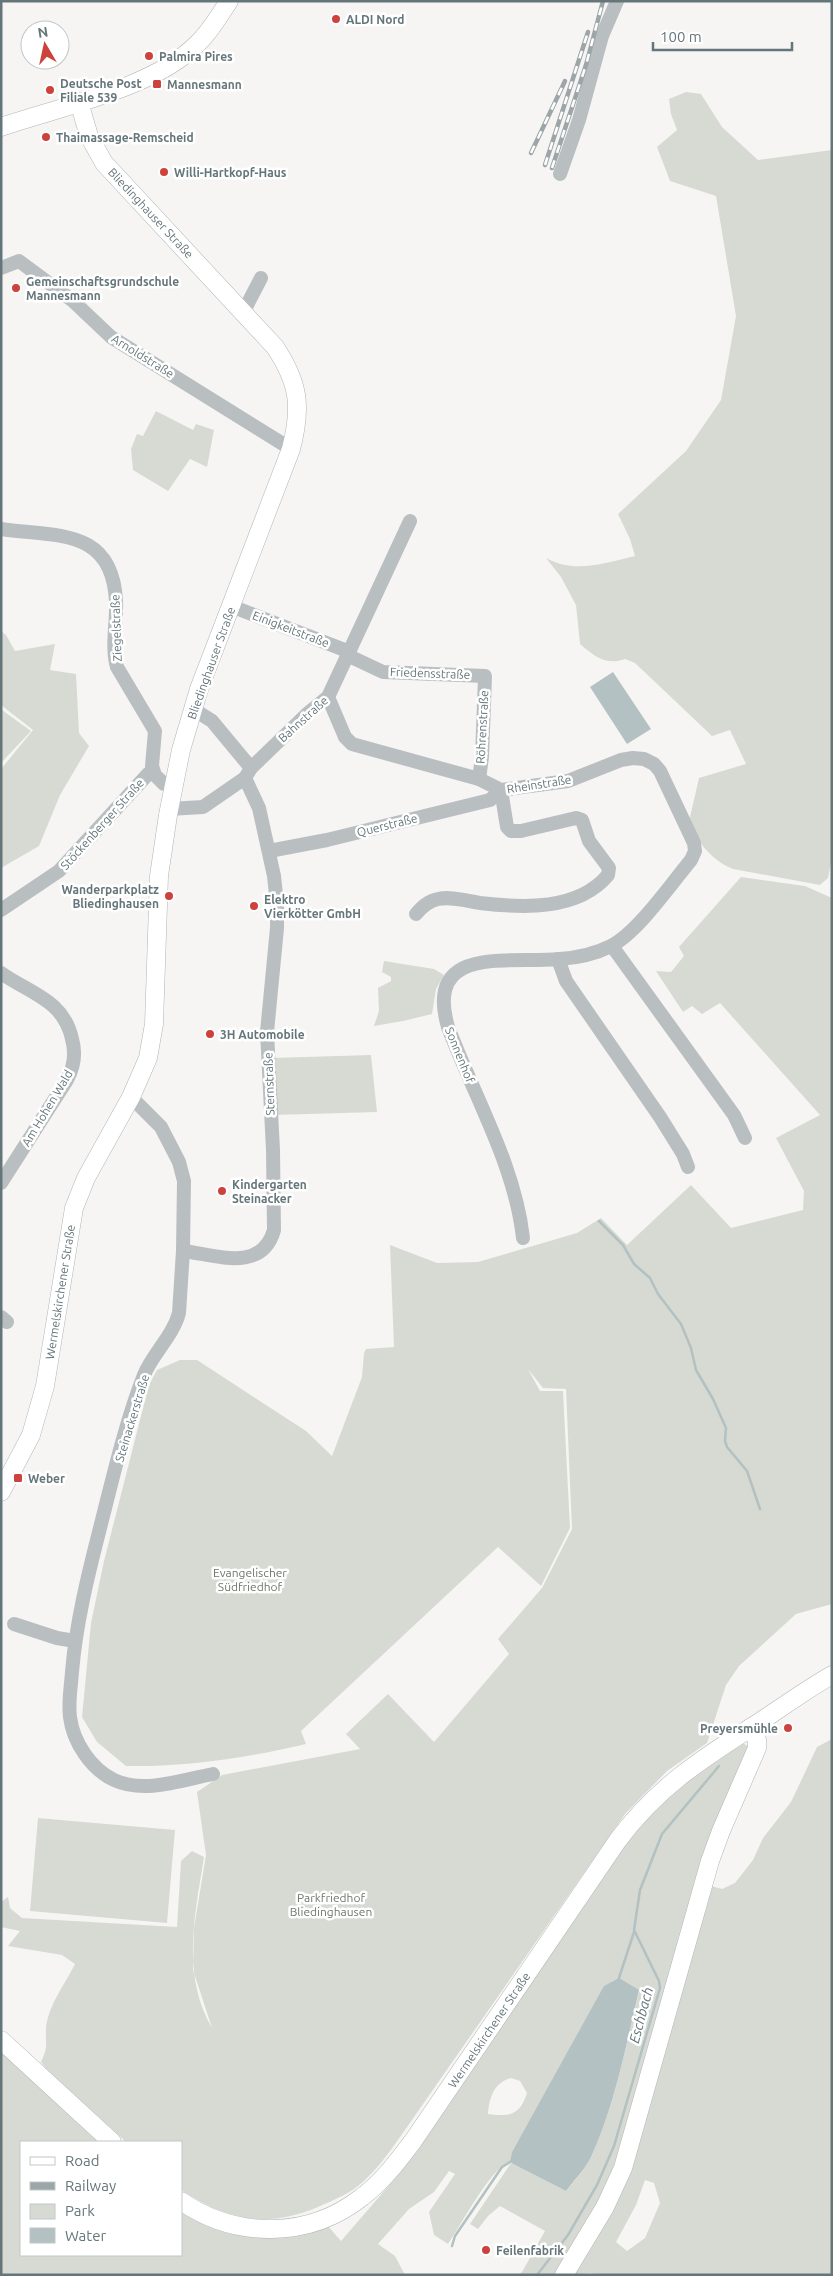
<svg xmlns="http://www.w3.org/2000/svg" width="833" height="2276" viewBox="0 0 833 2276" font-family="Ubuntu,sans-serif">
<rect width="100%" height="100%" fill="#f6f5f3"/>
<g fill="#d7dad3" fill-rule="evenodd">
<path d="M686 92 701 94 722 127 758 160 832 150V857L828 878 820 885 733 869C709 859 698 841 686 819L690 817 699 778 746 764 730 730 712 736 635 663 625 659C606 666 594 656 580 644L576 605 561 577 546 558C575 574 604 563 635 556L630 539 618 514 686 451 721 400 736 316 716 196 670 181 657 147 677 130 671 114 669 99Z"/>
<polygon points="156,411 193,430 196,424 214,430 207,467 190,459 168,491 133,470 131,449 137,434 143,436"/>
<polygon points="1,631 6,635 15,651 55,644 50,670 76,674 79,733 89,746 60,795 39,846 1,868 1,769 33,730 1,705"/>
<polygon points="2,710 31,731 1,763 1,711"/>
<path d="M741 877 805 886 832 898V1604L796 1614 739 1666 726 1685 707 1743 667 1771 625 1814 398 2140C388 2154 377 2169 364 2181 351 2193 334 2200 318 2207 265 2229 228 2220 181 2190V2142H126L47 2070 41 2062C49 2044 45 2045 46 2028 48 2006 65 1984 75 1964L62 1955 8 1946 20 1931 1 1927V1902L8 1897 10 1908 22 1918 177 1927 181 1861 192 1851 204 1857C195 1914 181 1975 212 2028L193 1970 194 1928 206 1855 197 1792 222 1775 360 1749 346 1734 388 1694 434 1742 509 1654 498 1639 542 1588 572 1529 566 1389 543 1388 528 1369 540 1391H563L570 1528 541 1586 498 1547 301 1731 306 1744C246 1758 188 1767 126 1766L97 1742 82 1717 91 1623 104 1561 149 1385 157 1370 180 1360H197L306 1431 332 1456 362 1377 364 1353 366 1349 394 1347 390 1245 437 1263 478 1262 577 1233 601 1218 627 1245 691 1185 731 1228 803 1210 804 1191 776 1138 820 1115 720 1003 702 1014 692 1006 683 1012 656 971 671 972 684 956 679 947Z"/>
<polygon points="384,961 434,969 444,975 436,989 432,1014 403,1021 374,1026 379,1011 378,988 391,981 391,977 382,972"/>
<polygon points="371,1055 377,1112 273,1115 272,1058"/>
<path d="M832 1739V2275H595L592 2273 569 2275 609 2209 707 1885 722 1889 735 1883 753 1860 763 1838 791 1802 817 1747ZM645 2180 654 2183 660 2203 645 2238 627 2251 616 2242 636 2205Z"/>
<path d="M743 1743 749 1747 617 2170 559 2275H518L522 2272 545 2231 500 2206 488 2216 478 2229 470 2224 511 2163 566 2191C575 2180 585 2170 591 2157 615 2105 626 2046 639 1991L562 2063 512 2152 510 2161C490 2169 461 2225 448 2244L434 2235 429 2212 455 2174 449 2171 434 2192 409 2209 378 2244 395 2256 405 2275H1V2049L103 2142H21V2255H181V2211L204 2222 327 2225 341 2241 392 2182 631 1833 669 1792ZM511 2078 520 2081 527 2093C520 2115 510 2117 488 2114 489 2099 494 2082 511 2078Z"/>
<polygon points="38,1818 175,1830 167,1923 30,1911"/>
</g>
<g fill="#b3c1c2">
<polygon points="613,672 651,729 627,744 590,687"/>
<path d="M619 1978 639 1990C626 2046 615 2105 591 2157 585 2170 574 2180 566 2191L513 2164 510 2161 512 2152 604 1986Z"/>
</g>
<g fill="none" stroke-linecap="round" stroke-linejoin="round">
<g stroke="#b3c1c2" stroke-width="2.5">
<polyline points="599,1221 623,1245 634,1264 650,1278 658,1294 681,1324 691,1348 696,1370 713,1399 726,1428 725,1441 727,1447 747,1471 760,1509"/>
<polyline points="618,1981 634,1932"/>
<polyline points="452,2246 455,2236 502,2167 513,2160"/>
<polyline points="537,2275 568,2235 597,2185 614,2146 660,1988 659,1981 634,1930 640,1890 662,1834 719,1766"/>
</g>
<defs>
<g id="major">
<path d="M1 127C59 107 154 88 197 44 210 32 219 16 229 1"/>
<path d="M1 1492 31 1435 45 1386 74 1208 86 1178 131 1097 148 1058 154 1024 159 876 168 815 181 750 199 689 291 449C302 407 299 383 275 347L104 163 89 136 79 102"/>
<polyline points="1,2040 112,2142"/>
<path d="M181 2201C236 2239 309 2239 362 2197 382 2182 398 2161 413 2141L618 1840C659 1785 705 1757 761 1721 784 1706 807 1689 832 1675"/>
<polyline points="564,2275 605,2207 623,2168 710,1861 721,1831 757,1748 757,1740 750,1728"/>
</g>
</defs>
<use href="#major" stroke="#b0b5b7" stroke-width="19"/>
<g stroke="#b9bfc1" stroke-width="14">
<polyline points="560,174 579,120 602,36 617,1"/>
<polyline points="1,268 19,261 73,301 111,337 291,449"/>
<polyline points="244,311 261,278"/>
<path d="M1 529C55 537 113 527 116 602 117 623 111 646 117 667L155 731 152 766 155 775 164 784 174 786"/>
<polyline points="231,606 350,652"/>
<polyline points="349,656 383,672 485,676 482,757 479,779"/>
<path d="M328 697 345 737 352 744 479 779 501 790 568 781 621 760 633 758 644 759 654 764 660 771 694 843 695 851 691 860C671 884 638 932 611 946 595 954 576 958 559 959 509 964 424 944 448 1027 474 1096 515 1165 523 1238"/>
<polyline points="193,709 212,721 251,768"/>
<polyline points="169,809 203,807 245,778 251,768 307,714 328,697 410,521"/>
<polyline points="269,851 327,840 490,800 501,790"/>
<polyline points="1,910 59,871 148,774 153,771"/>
<path d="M416 914C422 907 428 901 438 899 451 896 467 901 480 903 522 908 578 911 608 875L609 868 589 841 582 820 576 818 521 831H511L507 827 501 790"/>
<polyline points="612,946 734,1115 745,1138"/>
<polyline points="558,959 566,981 660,1117 683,1154 688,1167"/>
<path d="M1 973C29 993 64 1000 72 1039 76 1053 74 1067 67 1080L1 1183"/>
<path d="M131 1097 161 1127 179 1162 184 1181 183 1251 179 1313C173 1336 153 1353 144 1375 125 1424 113 1477 100 1528 88 1575 76 1623 72 1672 71 1687 68 1702 70 1717 73 1742 91 1769 114 1780 144 1794 182 1780 213 1774"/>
<path d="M183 1251C216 1255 262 1273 274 1230L273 1150 267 1032 277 928V904L274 876 259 808 245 778"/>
<polyline points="1,1317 7,1322"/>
<polyline points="14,1624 57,1638 75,1641"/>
</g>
<use href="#major" stroke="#fff" stroke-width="18"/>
<defs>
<g id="rail">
<polyline points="531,153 565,81"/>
<polyline points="545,165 588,32"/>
<polyline points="552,168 586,65 603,1"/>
</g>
</defs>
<use href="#rail" stroke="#9ca5a7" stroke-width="4.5"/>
<use href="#rail" stroke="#fff" stroke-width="2.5" stroke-dasharray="8" stroke-linecap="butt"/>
</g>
<g fill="#cc423d" stroke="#fff" stroke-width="2">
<circle cx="336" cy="19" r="5"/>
<circle cx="149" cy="56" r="5"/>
<rect x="152" y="79" width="10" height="10" rx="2.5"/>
<circle cx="50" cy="90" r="5"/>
<circle cx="46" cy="137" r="5"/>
<circle cx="164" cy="172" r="5"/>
<circle cx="16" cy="288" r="5"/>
<circle cx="169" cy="896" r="5"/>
<circle cx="254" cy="906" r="5"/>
<circle cx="210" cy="1034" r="5"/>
<circle cx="222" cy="1191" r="5"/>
<rect x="13" y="1473" width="10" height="10" rx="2.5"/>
<circle cx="788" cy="1728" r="5"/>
<circle cx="486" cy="2250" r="5"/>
</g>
<g text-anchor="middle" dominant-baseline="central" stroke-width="5" stroke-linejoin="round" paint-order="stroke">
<g font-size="12" font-weight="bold" fill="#65767a" stroke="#fff" text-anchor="start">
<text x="346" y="19">ALDI Nord</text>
<text x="159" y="56">Palmira Pires</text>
<text x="60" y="83">Deutsche Post<tspan x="60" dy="14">Filiale 539</tspan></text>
<text x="167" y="84">Mannesmann</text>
<text x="56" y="137">Thaimassage-Remscheid</text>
<text x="174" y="172">Willi-Hartkopf-Haus</text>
<text x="26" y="281">Gemeinschaftsgrundschule<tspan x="26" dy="14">Mannesmann</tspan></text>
<text x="159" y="889" text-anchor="end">Wanderparkplatz<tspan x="159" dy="14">Bliedinghausen</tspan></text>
<text x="264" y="899">Elektro<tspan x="264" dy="14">Vierkötter GmbH</tspan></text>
<text x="220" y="1034">3H Automobile</text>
<text x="232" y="1184">Kindergarten<tspan x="232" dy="14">Steinacker</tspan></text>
<text x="28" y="1478">Weber</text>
<text x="778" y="1728" text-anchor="end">Preyersmühle</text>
<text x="496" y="2250">Feilenfabrik</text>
</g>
<g font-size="12" fill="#65767a" stroke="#fff">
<text transform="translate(151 213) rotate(47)">Bliedinghauser Straße</text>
<text transform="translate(143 356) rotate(32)">Arnoldstraße</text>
<text transform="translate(116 628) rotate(-92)">Ziegelstraße</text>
<text transform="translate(291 629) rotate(21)">Einigkeitstraße</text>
<text transform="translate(211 663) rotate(-70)">Bliedinghauser Straße</text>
<text transform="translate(430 673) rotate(2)">Friedensstraße</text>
<text transform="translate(303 719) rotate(-42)">Bahnstraße</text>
<text transform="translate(482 727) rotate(-87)">Röhrenstraße</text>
<text transform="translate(539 784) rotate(-9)">Rheinstraße</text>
<text transform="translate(102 824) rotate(-48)">Stöckenberger Straße</text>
<text transform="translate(387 825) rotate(-14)">Querstraße</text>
<text transform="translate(460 1055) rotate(68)">Sonnenhof</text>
<text transform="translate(269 1084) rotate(-92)">Sternstraße</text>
<text transform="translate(47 1108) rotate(-59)">Am Hohen Wald</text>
<text transform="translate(60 1292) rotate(-81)">Wermelskirchener Straße</text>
<text transform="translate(132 1418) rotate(-73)">Steinackerstraße</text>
<text transform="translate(489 2030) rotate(-56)">Wermelskirchener Straße</text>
</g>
<g font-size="12" fill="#6e7867" stroke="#fff">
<text x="250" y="1572">Evangelischer<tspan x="250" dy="14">Südfriedhof</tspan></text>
<text x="331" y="1897">Parkfriedhof<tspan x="331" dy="14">Bliedinghausen</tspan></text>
</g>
<g font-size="14" font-style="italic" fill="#607476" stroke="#fff">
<text transform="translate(641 2015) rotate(-75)">Eschbach</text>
</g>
</g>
<rect width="833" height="2276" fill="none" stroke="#65767a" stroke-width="5"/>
<rect x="20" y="2141" width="162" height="115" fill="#ffffff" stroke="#c1c8ca"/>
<rect x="30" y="2157" width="25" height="8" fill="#ffffff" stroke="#c1c8ca"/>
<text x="65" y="2166" font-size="15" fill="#65767a">Road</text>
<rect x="30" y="2182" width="25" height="8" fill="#9ca5a7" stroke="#c1c8ca"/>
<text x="65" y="2191" font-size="15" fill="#65767a">Railway</text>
<rect x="30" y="2204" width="25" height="15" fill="#d7dad3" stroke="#c1c8ca"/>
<text x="65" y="2216" font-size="15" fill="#65767a">Park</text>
<rect x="30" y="2228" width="25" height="15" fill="#b3c1c2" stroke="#c1c8ca"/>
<text x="65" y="2241" font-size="15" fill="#65767a">Water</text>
<g transform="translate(45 45) rotate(351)"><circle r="24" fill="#ffffff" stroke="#c1c8ca"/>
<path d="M0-4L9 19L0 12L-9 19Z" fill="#cc423d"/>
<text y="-8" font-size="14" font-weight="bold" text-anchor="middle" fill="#65767a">N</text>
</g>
<path d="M653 42v8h139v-8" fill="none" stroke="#65767a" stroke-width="2.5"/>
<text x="660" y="42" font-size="15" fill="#65767a" stroke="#ffffff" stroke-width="4" paint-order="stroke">100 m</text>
</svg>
